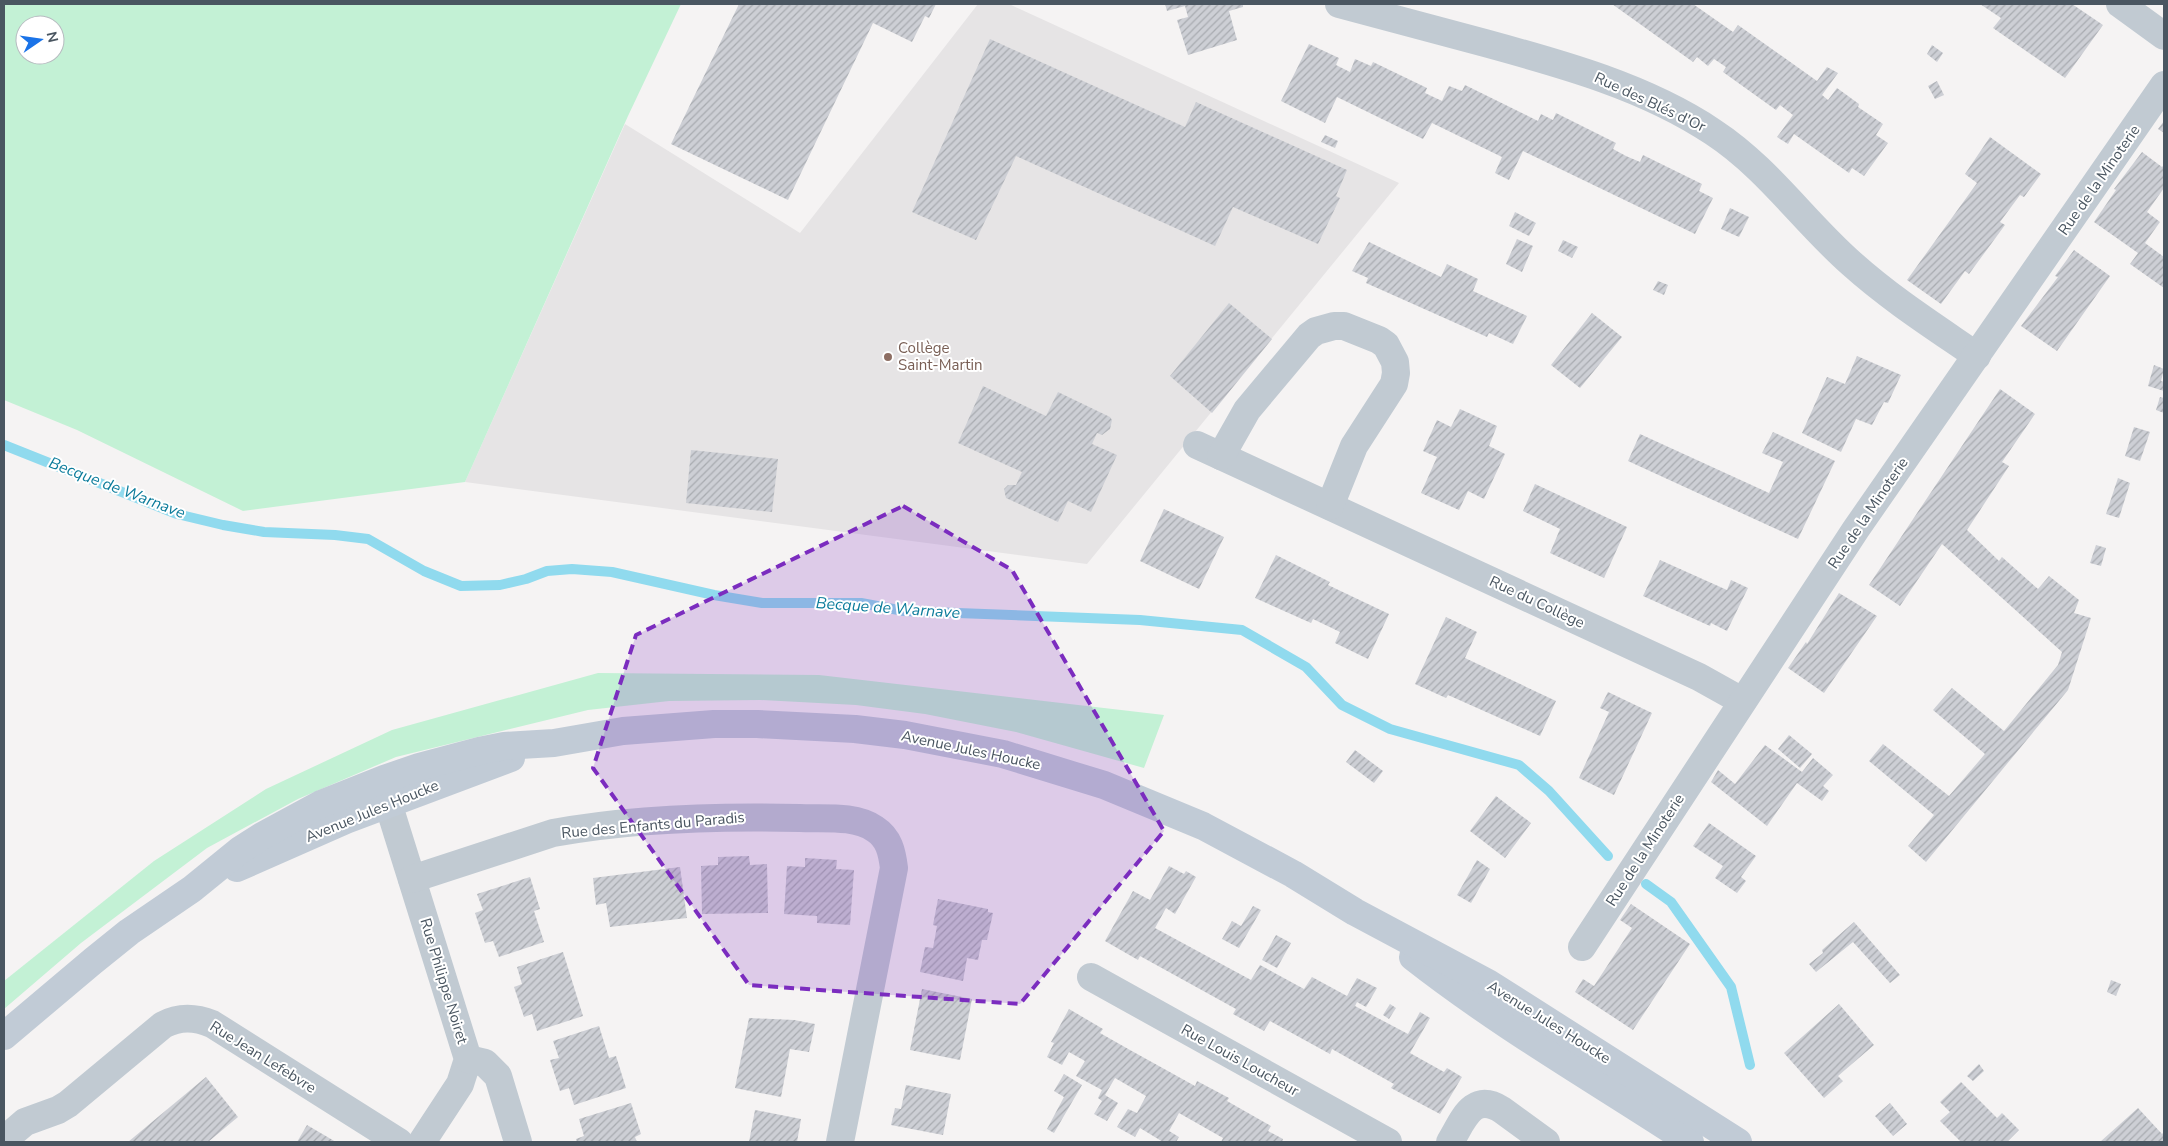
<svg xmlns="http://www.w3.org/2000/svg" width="2168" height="1146" viewBox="0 0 2168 1146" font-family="'Nunito Sans',sans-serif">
<defs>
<pattern id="building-hatch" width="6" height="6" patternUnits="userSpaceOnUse" patternTransform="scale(1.25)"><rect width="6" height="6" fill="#cdcfd5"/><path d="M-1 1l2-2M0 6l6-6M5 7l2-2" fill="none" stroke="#a8abb0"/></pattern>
</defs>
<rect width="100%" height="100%" fill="#f5f3f3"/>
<polygon fill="#e6e4e5" points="978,4 1009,4 1399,183 1087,564 465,482 625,124 800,233"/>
<g fill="#c3f1d5" fill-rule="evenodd">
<path d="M4 4H681L628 116 465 482 243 511 77 430 4 400ZM25 25H55V55H25Z"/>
<polygon points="598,673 819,675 1164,715 1144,768 1016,732 925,714 856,705 760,700 669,701 588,710 396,757 298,799 207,848 81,943 4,1009 4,981 154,861 266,789 392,730"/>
</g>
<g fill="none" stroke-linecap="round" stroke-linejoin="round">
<g stroke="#90daee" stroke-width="10">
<polyline points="4,445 177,514 223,525 264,532 335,535 368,539 424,571 461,586 500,585 526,579 547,571 572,569 612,572 714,595 762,603 861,603 904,611 1140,620 1242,630 1306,667 1342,705 1390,729 1519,765 1549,791 1608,856"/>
<polyline points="1646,884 1671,902 1731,987 1750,1065"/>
</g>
</g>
<g fill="url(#building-hatch)">
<polygon points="739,4 936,4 929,18 925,16 912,42 873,23 788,200 671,144"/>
<polygon points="1165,4 1243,4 1243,7 1229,11 1237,40 1188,55 1177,20 1188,17 1185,6 1167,11"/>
<polygon points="1612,4 1693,4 1733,32 1738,25 1817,81 1827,67 1838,73 1822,95 1828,100 1837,88 1859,104 1858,107 1883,124 1876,135 1888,143 1864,176 1852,168 1849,173 1794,134 1788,144 1777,137 1793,115 1780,105 1776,110 1723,72 1726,67 1714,59 1708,66 1697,57 1693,62"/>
<polygon points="1980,4 2072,4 2103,25 2065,78 1993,28 2001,18"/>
<polygon points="990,39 1185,127 1196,102 1347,170 1336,196 1340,198 1318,244 1233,207 1215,246 1016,156 976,240 912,212"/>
<polygon points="1309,44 1339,58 1336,65 1350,72 1355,59 1371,66 1373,62 1427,88 1425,93 1442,101 1449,86 1462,91 1465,85 1538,121 1541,114 1553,120 1556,113 1616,143 1613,149 1626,156 1640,162 1643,155 1702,184 1699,191 1713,198 1695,234 1523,151 1509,180 1495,173 1502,157 1432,123 1423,139 1337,97 1325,123 1281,101"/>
<polygon points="1932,45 1943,53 1937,62 1927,54"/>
<polygon points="1937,81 1944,95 1935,99 1928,86"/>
<polygon points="2164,121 2164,133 2158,129"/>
<polygon points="1325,135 1338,141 1335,148 1321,142"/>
<polygon points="1990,137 2041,174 2024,197 2020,195 2000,222 2005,225 1969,274 1965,271 1941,304 1907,280 1977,183 1965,174"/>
<polygon points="2142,152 2162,167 2164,165 2164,188 2147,212 2160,222 2145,243 2164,257 2164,288 2130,264 2138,253 2094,222 2116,190 2114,189"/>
<polygon points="1730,208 1749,217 1739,237 1721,229"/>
<polygon points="1515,212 1536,223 1529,236 1509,226"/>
<polygon points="1517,239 1533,246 1522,272 1506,264"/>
<polygon points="1563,240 1578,247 1572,258 1558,251"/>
<polygon points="1369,242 1441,277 1447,264 1478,279 1473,291 1527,316 1513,344 1489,333 1487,337 1366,283 1368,278 1352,271"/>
<polygon points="2074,250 2110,276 2057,351 2021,326 2058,277 2055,276"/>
<polygon points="1658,281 1668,285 1664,295 1653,290"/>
<polygon points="1229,303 1272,339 1212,413 1170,376"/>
<polygon points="1592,313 1622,337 1580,388 1551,365"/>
<polygon points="1857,356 1901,375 1888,403 1884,402 1872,425 1856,419 1841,452 1802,433 1827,377 1845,384"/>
<polygon points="2154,365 2164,369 2161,381 2164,382 2164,391 2148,386"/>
<polygon points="983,386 1046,416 1058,392 1110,417 1112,420 1110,429 1102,435 1097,433 1092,444 1117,455 1091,512 1068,501 1058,522 1006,498 1004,489 1008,485 1016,485 1022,472 958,443"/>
<polygon points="2000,389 2035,414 2002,462 2009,466 1967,530 1999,561 2002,557 2038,589 2049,576 2079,600 2074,613 2091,618 2068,690 1926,862 1908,846 1934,815 1869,761 1883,744 1949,796 1985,754 1933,710 1952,688 2004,731 2058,665 2062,652 1942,544 1900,606 1869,585"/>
<polygon points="2160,397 2164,398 2164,413 2156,410"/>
<polygon points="1460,409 1497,426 1489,446 1505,454 1484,499 1468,491 1459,510 1421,493 1437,457 1423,451 1437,420 1451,427"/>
<polygon points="2134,427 2150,432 2140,461 2125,456"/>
<polygon points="1773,432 1835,461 1798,539 1628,461 1640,434 1769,493 1783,462 1762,453"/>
<polygon points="691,450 778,459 772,512 686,503"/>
<polygon points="2118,478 2130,483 2119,518 2106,514"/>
<polygon points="1535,484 1627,527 1604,578 1550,553 1560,529 1523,511"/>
<polygon points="1164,509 1224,537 1199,589 1140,561"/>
<polygon points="2096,545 2106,548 2101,566 2090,563"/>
<polygon points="1276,555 1330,582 1328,585 1389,614 1368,659 1335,643 1340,632 1313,619 1311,623 1255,598"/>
<polygon points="1660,560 1727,590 1731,580 1748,588 1727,631 1711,623 1710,626 1643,596"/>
<polygon points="1839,593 1877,616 1824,693 1788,668 1806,642 1807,644"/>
<polygon points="1446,617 1477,632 1465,658 1556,701 1540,736 1448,695 1446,698 1415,684"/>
<polygon points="1608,692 1652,713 1614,795 1579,778 1609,712 1600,708"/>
<polygon points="1789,735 1812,754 1800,768 1778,749"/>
<polygon points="1765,745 1802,772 1813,758 1833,775 1823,786 1829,791 1822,801 1797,783 1767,826 1711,782 1718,770 1735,784"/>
<polygon points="1355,750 1383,771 1374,783 1346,762"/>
<polygon points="1496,796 1531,823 1505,858 1470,831"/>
<polygon points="1709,823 1756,856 1741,877 1746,881 1737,893 1715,878 1723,866 1693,846"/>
<polygon points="749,856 750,865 767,864 768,913 702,914 701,866 718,865 718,857"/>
<polygon points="805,858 837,860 836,869 854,870 850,925 817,923 817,916 784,914 787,866 805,867"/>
<polygon points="1477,860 1490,869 1471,903 1457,895"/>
<polygon points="1169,866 1184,874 1186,871 1196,877 1175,914 1166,908 1155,928 1251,980 1260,965 1304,989 1312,977 1347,996 1357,978 1377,988 1366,1007 1357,1002 1355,1006 1408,1034 1420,1012 1430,1018 1410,1053 1444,1072 1447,1068 1462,1077 1440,1114 1391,1088 1394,1084 1332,1049 1330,1054 1270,1021 1264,1031 1233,1014 1236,1009 1140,956 1138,960 1105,941 1133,891 1150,900"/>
<polygon points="680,867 687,918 610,927 606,903 596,905 593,878"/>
<polygon points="530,877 540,909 534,911 544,942 499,957 493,941 485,943 475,913 483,910 477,894"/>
<polygon points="938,899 988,909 988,912 993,913 987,940 982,940 978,960 967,958 963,981 920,972 925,947 933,948 937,926 933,925"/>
<polygon points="1631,904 1690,944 1633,1030 1575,992 1583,979 1594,986 1632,928 1620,920"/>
<polygon points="1253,906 1261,910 1239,948 1222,939 1232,921 1241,926"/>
<polygon points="1854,922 1900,975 1890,983 1853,942 1816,972 1809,964 1823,953 1822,950"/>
<polygon points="1276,935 1291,943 1277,968 1262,960"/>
<polygon points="563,952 583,1016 537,1031 532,1014 524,1017 514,987 522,984 517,967"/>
<polygon points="2111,980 2121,984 2116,996 2107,992"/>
<polygon points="922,989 972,999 960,1060 910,1050"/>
<polygon points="1390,1004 1396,1008 1389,1019 1383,1015"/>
<polygon points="1839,1004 1874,1045 1838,1076 1843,1081 1824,1098 1784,1053"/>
<polygon points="1069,1009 1103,1029 1100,1033 1130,1050 1195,1086 1197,1081 1229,1098 1227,1101 1271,1126 1268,1131 1283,1139 1282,1142 1221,1142 1223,1138 1179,1113 1169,1131 1179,1137 1176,1142 1163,1142 1140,1128 1135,1137 1117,1127 1128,1109 1137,1113 1146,1096 1115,1078 1105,1095 1118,1103 1107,1121 1094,1114 1102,1101 1098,1098 1102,1090 1076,1076 1085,1061 1069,1052 1062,1065 1047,1057 1054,1043 1051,1042"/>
<polygon points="749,1018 794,1020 815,1024 809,1052 790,1049 781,1097 735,1088"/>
<polygon points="599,1026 609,1058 616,1056 626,1088 574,1105 569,1088 560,1091 550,1060 559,1058 553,1041"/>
<polygon points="1979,1064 1984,1071 1973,1081 1967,1076"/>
<polygon points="1064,1074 1082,1085 1054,1133 1047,1129 1064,1097 1054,1091"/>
<polygon points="206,1077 238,1117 208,1142 128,1142"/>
<polygon points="1961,1082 1997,1118 2002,1113 2019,1130 2007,1142 1961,1142 1940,1121 1950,1112 1940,1102"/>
<polygon points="906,1085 951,1094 943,1135 891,1125 895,1108 901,1109"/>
<polygon points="631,1103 641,1134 635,1137 637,1142 577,1142 576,1139 584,1136 579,1119"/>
<polygon points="1890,1103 1907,1124 1893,1136 1875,1116"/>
<polygon points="2138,1108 2162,1134 2164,1132 2164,1142 2100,1142"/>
<polygon points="755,1110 801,1119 797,1142 749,1142"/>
<polygon points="307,1125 336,1142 297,1142"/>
</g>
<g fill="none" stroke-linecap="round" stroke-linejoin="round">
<g stroke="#c1cad2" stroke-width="28">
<path d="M1339 4C1388 17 1436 30 1485 43 1562 64 1646 87 1713 132 1768 168 1804 222 1852 264 1891 299 1935 327 1977 356"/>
<polyline points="2120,4 2164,36"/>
<polyline points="1197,445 1699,677 1742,701"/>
<polyline points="1221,456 1247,410 1309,336 1316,331 1334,326 1344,326 1379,340 1386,345 1395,362 1396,373 1394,384 1354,446 1330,506"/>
<polyline points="388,803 468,1059 460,1084 422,1142"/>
<path d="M412 879 553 833C634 818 718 816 800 818 824 819 855 815 875 829 889 838 892 852 894 868L840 1142"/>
<polyline points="1582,947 1856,529 2164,85"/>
<polyline points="1091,977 1388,1142"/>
<polyline points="468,1059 485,1063 498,1076 518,1142"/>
<path d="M4 1140 25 1122 58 1110 68 1104 163 1025C180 1016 195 1017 212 1024L399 1142"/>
<path d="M1450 1142C1463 1121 1472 1091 1502 1110L1546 1142"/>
</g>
<g stroke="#c1cbd6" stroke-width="28">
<polyline points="237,868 346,820 511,758"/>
<path d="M1413 957C1501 1026 1597 1081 1690 1142"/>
<polyline points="4,1036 93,961 129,932 192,889 240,850 262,836 321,804 384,779 419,767 479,751 504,746 554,743 623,731 714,724 757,724 855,729 905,735 1003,754 1104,785 1203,826 1293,874 1355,912 1488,983 1738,1142"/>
</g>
</g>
<path fill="#7b2cbf" fill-opacity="0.2" stroke="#7b2cbf" stroke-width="4" stroke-dasharray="10 6" stroke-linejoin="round" d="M903 506 1012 570 1164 831 1020 1004 749 985 593 768 636 635Z"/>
<circle fill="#8d6e63" stroke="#fff" stroke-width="2" cx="888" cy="357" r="5"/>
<g text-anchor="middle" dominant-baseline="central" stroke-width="4" stroke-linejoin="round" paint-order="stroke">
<g font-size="15" fill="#4a5661" stroke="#fff">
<text transform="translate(1650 102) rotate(25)">Rue des Blés d'Or</text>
<text transform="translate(2099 180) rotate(-55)">Rue de la Minoterie</text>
<text transform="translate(1868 513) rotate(-56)">Rue de la Minoterie</text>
<text transform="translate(1537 602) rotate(25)">Rue du Collège</text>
<text transform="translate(971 750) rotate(12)">Avenue Jules Houcke</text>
<text transform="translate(372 811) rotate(-22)">Avenue Jules Houcke</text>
<text transform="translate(653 825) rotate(-5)">Rue des Enfants du Paradis</text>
<text transform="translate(1645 850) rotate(-57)">Rue de la Minoterie</text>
<text transform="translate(444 981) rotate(73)">Rue Philippe Noiret</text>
<text transform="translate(1549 1022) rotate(32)">Avenue Jules Houcke</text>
<text transform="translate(263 1057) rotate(32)">Rue Jean Lefebvre</text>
<text transform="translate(1240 1060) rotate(29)">Rue Louis Loucheur</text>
</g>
<g font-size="15" fill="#785e54" stroke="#fff" text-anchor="start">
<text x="898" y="348">Collège<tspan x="898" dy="17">Saint-Martin</tspan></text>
</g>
<g font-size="16" font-style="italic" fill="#0c7c9b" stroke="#fff">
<text transform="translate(117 488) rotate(21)">Becque de Warnave</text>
<text transform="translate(888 608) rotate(4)">Becque de Warnave</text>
</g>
</g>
<rect width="2168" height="1146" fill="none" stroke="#4a5661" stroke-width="10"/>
<g transform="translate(40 40) rotate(77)"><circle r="24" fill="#ffffff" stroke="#b7bbc0"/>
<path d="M0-4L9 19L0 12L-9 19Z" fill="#1a73e8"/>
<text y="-8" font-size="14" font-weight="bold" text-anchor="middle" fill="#4a5661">N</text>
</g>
</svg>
